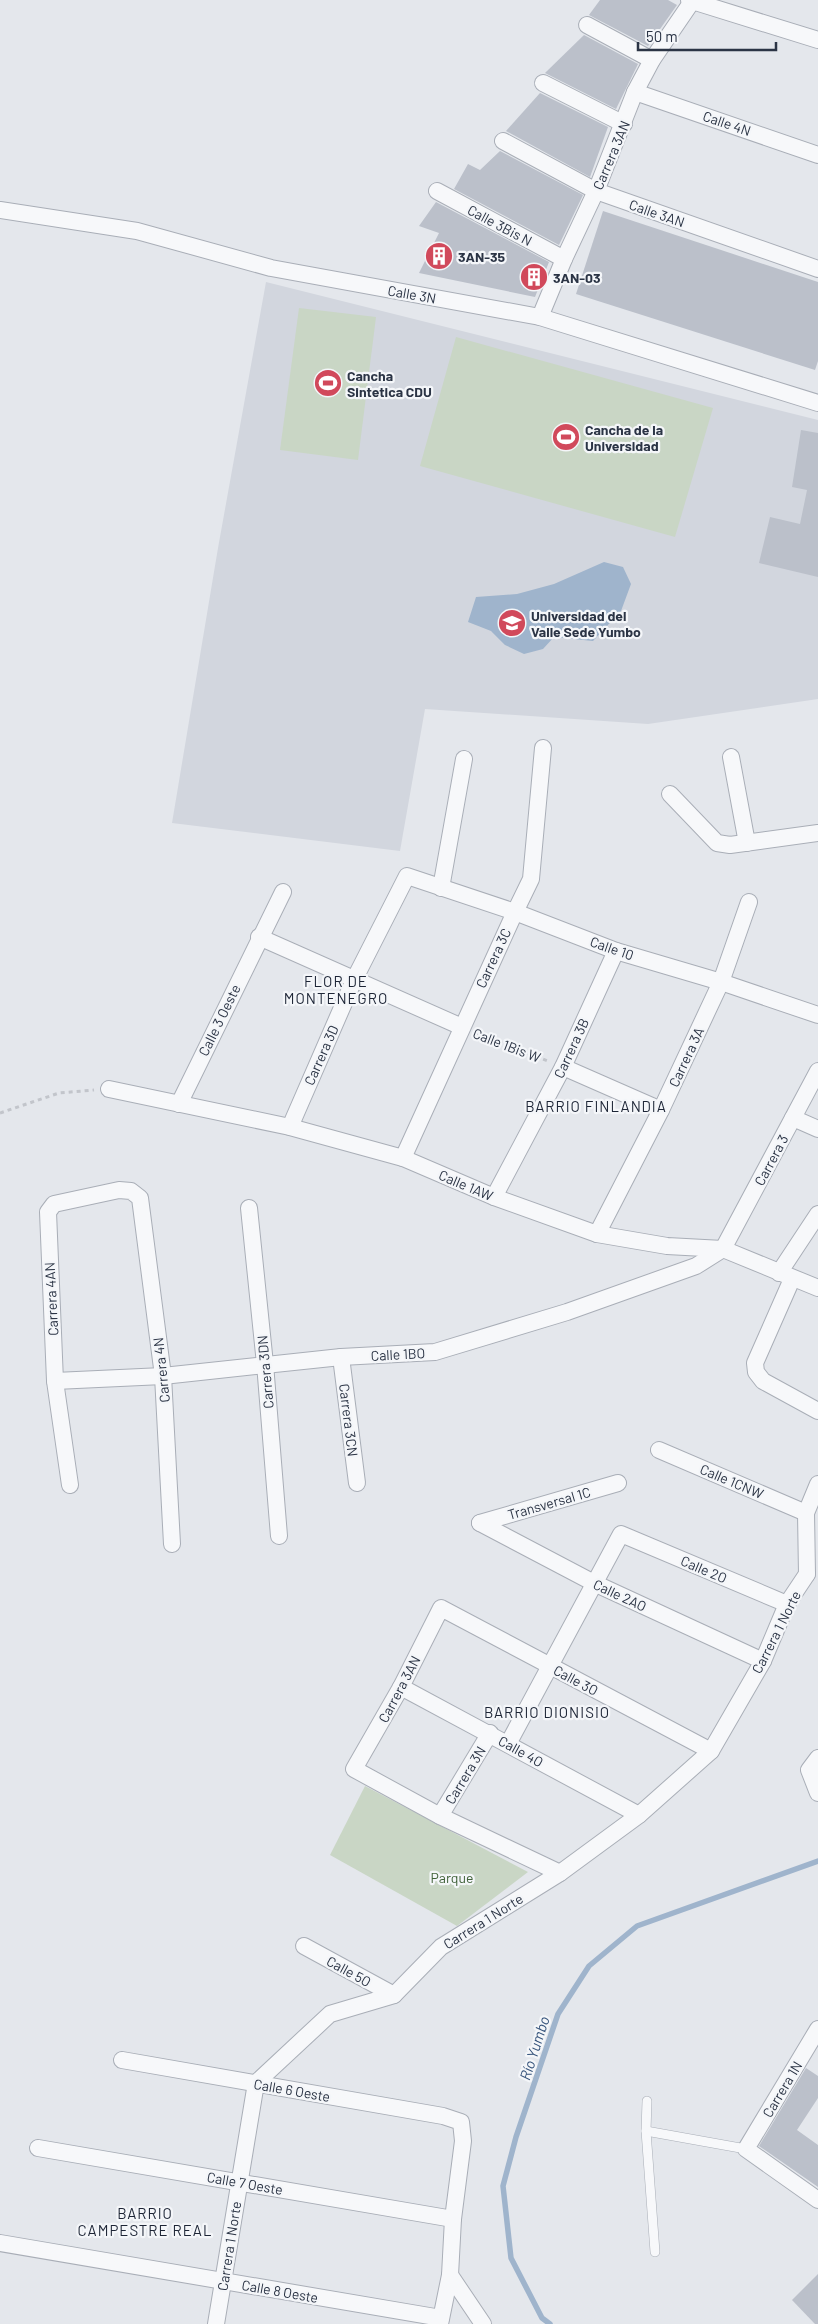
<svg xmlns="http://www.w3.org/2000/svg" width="818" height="2324" viewBox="0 0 818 2324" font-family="Barlow,sans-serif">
<rect width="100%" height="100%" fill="#e4e7ec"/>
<polygon fill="#d2d6de" points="266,282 818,420 818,699 648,724 425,709 400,851 172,823 218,548"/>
<g fill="#c9d6c5">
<polygon points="299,308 376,317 358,460 280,450"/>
<polygon points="456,337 713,408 675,537 420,466"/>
<polygon points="365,1786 528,1872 457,1926 330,1855"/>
</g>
<polygon fill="#9fb4cc" points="604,562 623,567 631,584 621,611 593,641 554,637 543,649 524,654 505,645 491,631 468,622 476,597 517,594 554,584"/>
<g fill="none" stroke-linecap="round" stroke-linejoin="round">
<polyline stroke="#9fb4cc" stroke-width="5.5" points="550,2324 542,2318 511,2258 503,2186 516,2137 558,2014 589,1966 637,1926 818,1861"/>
</g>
<g fill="#bbc0ca">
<polygon points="600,0 668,0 677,5 648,46 589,15"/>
<polygon points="584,35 638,64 616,109 545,73"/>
<polygon points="540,93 608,127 590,177 506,131"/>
<polygon points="500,151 583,195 559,245 454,189 468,164 480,170"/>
<polygon points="436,202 549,262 535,297 419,273 439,233 419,226"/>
<polygon points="603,211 818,282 818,361 815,370 576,294"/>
<polygon points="801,430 818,433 818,577 759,563 770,517 800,524 807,490 792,487"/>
<polygon points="806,2068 818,2076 818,2098 797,2130 818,2145 818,2187 759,2146"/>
<polygon points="818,2274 818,2324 815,2324 792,2300"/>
</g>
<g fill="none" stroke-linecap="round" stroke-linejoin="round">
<defs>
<g id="service">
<polyline points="647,2101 646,2131 655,2252"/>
<polyline points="646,2131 746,2149"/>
</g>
<g id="minor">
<polyline points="689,0 818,40"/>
<polyline points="587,25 652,60"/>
<polyline points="543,83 624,124"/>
<polyline points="635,92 818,155"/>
<polyline points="503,141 596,191 818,269"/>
<polyline points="437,191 564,259"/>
<polyline points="0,210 137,231 271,268 540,317 818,403"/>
<polyline points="540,317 564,259 596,191 635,92 652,60 693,0"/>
<polyline points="731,757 747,843"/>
<polyline points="670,794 717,843 730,845 818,833"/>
<polyline points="441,888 464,759"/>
<polyline points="259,937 462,1027"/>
<polyline points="563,1067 661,1110"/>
<polyline points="109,1089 290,1127 403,1158 494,1197 597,1234 667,1246 723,1249 818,1288"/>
<polyline points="179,1104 283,892"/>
<polyline points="793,1118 818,1129"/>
<polyline points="290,1127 354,980 407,876 515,912 616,951 721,982 818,1015"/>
<polyline points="403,1158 515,912 531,879 543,748"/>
<polyline points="494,1197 563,1067 616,951"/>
<polyline points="249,1208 265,1364 279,1536"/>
<polyline points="597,1234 661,1110 721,982 749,902"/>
<polyline points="779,1273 818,1214"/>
<polyline points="792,1279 755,1363 756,1372 763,1381 818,1411"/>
<polyline points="341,1357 357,1483"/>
<polyline points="55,1381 163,1376 341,1357 435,1352 567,1312 696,1266 723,1249 818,1071"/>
<polyline points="659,1450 806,1513"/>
<polyline points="70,1485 55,1381 48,1212 54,1204 119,1190 131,1191 140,1198 163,1376 172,1544"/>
<polyline points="480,1523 594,1583 763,1661"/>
<polyline points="480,1523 618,1483"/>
<polyline points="807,1574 806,1513 818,1484"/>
<polyline points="401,1687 639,1815"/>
<polyline points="508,1744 621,1534 787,1604"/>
<polyline points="818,1758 809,1770 818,1793"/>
<polyline points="440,1816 490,1733"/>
<polyline points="560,1873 440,1816 354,1769 401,1687 441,1608 711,1751"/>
<polyline points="304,1946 394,1995"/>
<polyline points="818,2029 746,2149 818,2200"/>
<polyline points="122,2060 443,2116 461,2122 463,2141 453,2219 450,2275 440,2324"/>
<polyline points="38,2148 453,2219"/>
<polyline points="0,2243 441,2318"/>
<polyline points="450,2275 483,2324"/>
<polyline points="216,2324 256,2083 330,2014 394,1995 441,1947 560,1873 639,1815 711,1751 763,1661 787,1604 807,1574"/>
</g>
</defs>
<use href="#service" stroke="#a9aeb7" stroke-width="10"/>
<use href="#minor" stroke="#a9aeb7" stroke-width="18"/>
<g stroke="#c2c5cb" stroke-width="3" stroke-dasharray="4 4" stroke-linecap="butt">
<polyline points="476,1033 548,1061"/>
<polyline points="0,1113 59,1093 94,1090"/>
</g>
<use href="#service" stroke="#f7f8fa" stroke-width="9"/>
<use href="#minor" stroke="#f7f8fa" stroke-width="16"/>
</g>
<defs>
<symbol id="building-disc" viewBox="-11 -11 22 22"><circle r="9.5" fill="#d1495b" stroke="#f4f6f9"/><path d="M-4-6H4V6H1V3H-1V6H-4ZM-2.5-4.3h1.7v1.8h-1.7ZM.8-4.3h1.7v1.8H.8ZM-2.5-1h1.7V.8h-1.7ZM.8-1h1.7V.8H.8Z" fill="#fff"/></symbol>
<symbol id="stadium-disc" viewBox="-11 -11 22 22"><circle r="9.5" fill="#d1495b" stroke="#f4f6f9"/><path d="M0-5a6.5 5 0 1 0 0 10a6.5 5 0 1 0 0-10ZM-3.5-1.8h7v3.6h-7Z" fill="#fff"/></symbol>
<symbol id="university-disc" viewBox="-11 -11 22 22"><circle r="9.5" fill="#d1495b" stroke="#f4f6f9"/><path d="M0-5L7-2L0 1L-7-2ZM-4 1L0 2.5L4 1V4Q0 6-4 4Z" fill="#fff"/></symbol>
</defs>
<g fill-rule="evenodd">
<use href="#building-disc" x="423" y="240" width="32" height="32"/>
<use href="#building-disc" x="518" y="261" width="32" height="32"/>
<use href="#stadium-disc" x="312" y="367" width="32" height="32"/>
<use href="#stadium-disc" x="550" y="421" width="32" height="32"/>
<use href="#university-disc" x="496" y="607" width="32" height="32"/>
</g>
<g text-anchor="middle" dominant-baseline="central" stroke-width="4.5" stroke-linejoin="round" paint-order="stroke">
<g font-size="14" fill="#2b3445" stroke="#f4f6f9">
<text transform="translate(727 123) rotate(19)">Calle 4N</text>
<text transform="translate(611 155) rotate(-67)">Carrera 3AN</text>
<text transform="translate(657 213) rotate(19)">Calle 3AN</text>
<text transform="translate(500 225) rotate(28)">Calle 3Bis N</text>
<text transform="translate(412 294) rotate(10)">Calle 3N</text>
<text transform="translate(612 948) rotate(19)">Calle 10</text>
<text transform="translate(493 958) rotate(-65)">Carrera 3C</text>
<text transform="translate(219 1020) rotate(-64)">Calle 3 Oeste</text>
<text transform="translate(507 1045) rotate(21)">Calle 1Bis W</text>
<text transform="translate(571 1048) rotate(-65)">Carrera 3B</text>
<text transform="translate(321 1055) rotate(-66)">Carrera 3D</text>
<text transform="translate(686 1057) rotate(-65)">Carrera 3A</text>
<text transform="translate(771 1160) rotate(-62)">Carrera 3</text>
<text transform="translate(466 1185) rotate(23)">Calle 1AW</text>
<text transform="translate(51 1299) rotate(-93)">Carrera 4AN</text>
<text transform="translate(398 1354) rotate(-3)">Calle 1BO</text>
<text transform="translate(161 1370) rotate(-96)">Carrera 4N</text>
<text transform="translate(265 1372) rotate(-95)">Carrera 3DN</text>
<text transform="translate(349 1420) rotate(83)">Carrera 3CN</text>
<text transform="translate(732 1481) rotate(23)">Calle 1CNW</text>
<text transform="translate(549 1503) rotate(-16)">Transversal 1C</text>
<text transform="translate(704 1569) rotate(23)">Calle 2O</text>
<text transform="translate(620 1595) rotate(25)">Calle 2AO</text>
<text transform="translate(776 1632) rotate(-63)">Carrera 1 Norte</text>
<text transform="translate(576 1680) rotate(28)">Calle 3O</text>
<text transform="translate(399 1689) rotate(-62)">Carrera 3AN</text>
<text transform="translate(521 1751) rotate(29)">Calle 4O</text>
<text transform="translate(465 1775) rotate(-59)">Carrera 3N</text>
<text transform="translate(483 1921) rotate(-32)">Carrera 1 Norte</text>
<text transform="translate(349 1971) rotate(29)">Calle 5O</text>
<text transform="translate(782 2089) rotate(-59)">Carrera 1N</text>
<text transform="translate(292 2090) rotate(10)">Calle 6 Oeste</text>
<text transform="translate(245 2183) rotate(10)">Calle 7 Oeste</text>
<text transform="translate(229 2246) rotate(-81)">Carrera 1 Norte</text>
<text transform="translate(280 2291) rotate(10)">Calle 8 Oeste</text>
</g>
<g font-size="14" font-weight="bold" fill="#2b3445" stroke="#f4f6f9" text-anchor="start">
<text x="458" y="256">3AN-35</text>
<text x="553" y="277">3AN-03</text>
<text x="347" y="375">Cancha<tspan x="347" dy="16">Sintetica CDU</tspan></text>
<text x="585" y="429">Cancha de la<tspan x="585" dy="16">Universidad</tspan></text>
<text x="531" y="615">Universidad del<tspan x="531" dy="16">Valle Sede Yumbo</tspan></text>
</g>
<g font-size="14" fill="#3f6138" stroke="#f4f6f9">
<text x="452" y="1877">Parque</text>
</g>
<g font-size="15" letter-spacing="1" fill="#1d2536" stroke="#f4f6f9">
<text x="336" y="981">FLOR DE<tspan x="336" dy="17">MONTENEGRO</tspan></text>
<text x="596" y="1106">BARRIO FINLANDIA</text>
<text x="547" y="1712">BARRIO DIONISIO</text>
<text x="145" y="2213">BARRIO<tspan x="145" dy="17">CAMPESTRE REAL</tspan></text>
</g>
<g font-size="15" font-style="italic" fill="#34527a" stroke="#f4f6f9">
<text transform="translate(534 2048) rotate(-72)">Río Yumbo</text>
</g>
</g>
<path d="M638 42v8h138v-8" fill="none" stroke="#2b3445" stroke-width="2.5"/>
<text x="646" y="42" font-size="15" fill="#2b3445" stroke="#f4f6f9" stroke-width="4" paint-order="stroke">50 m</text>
</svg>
